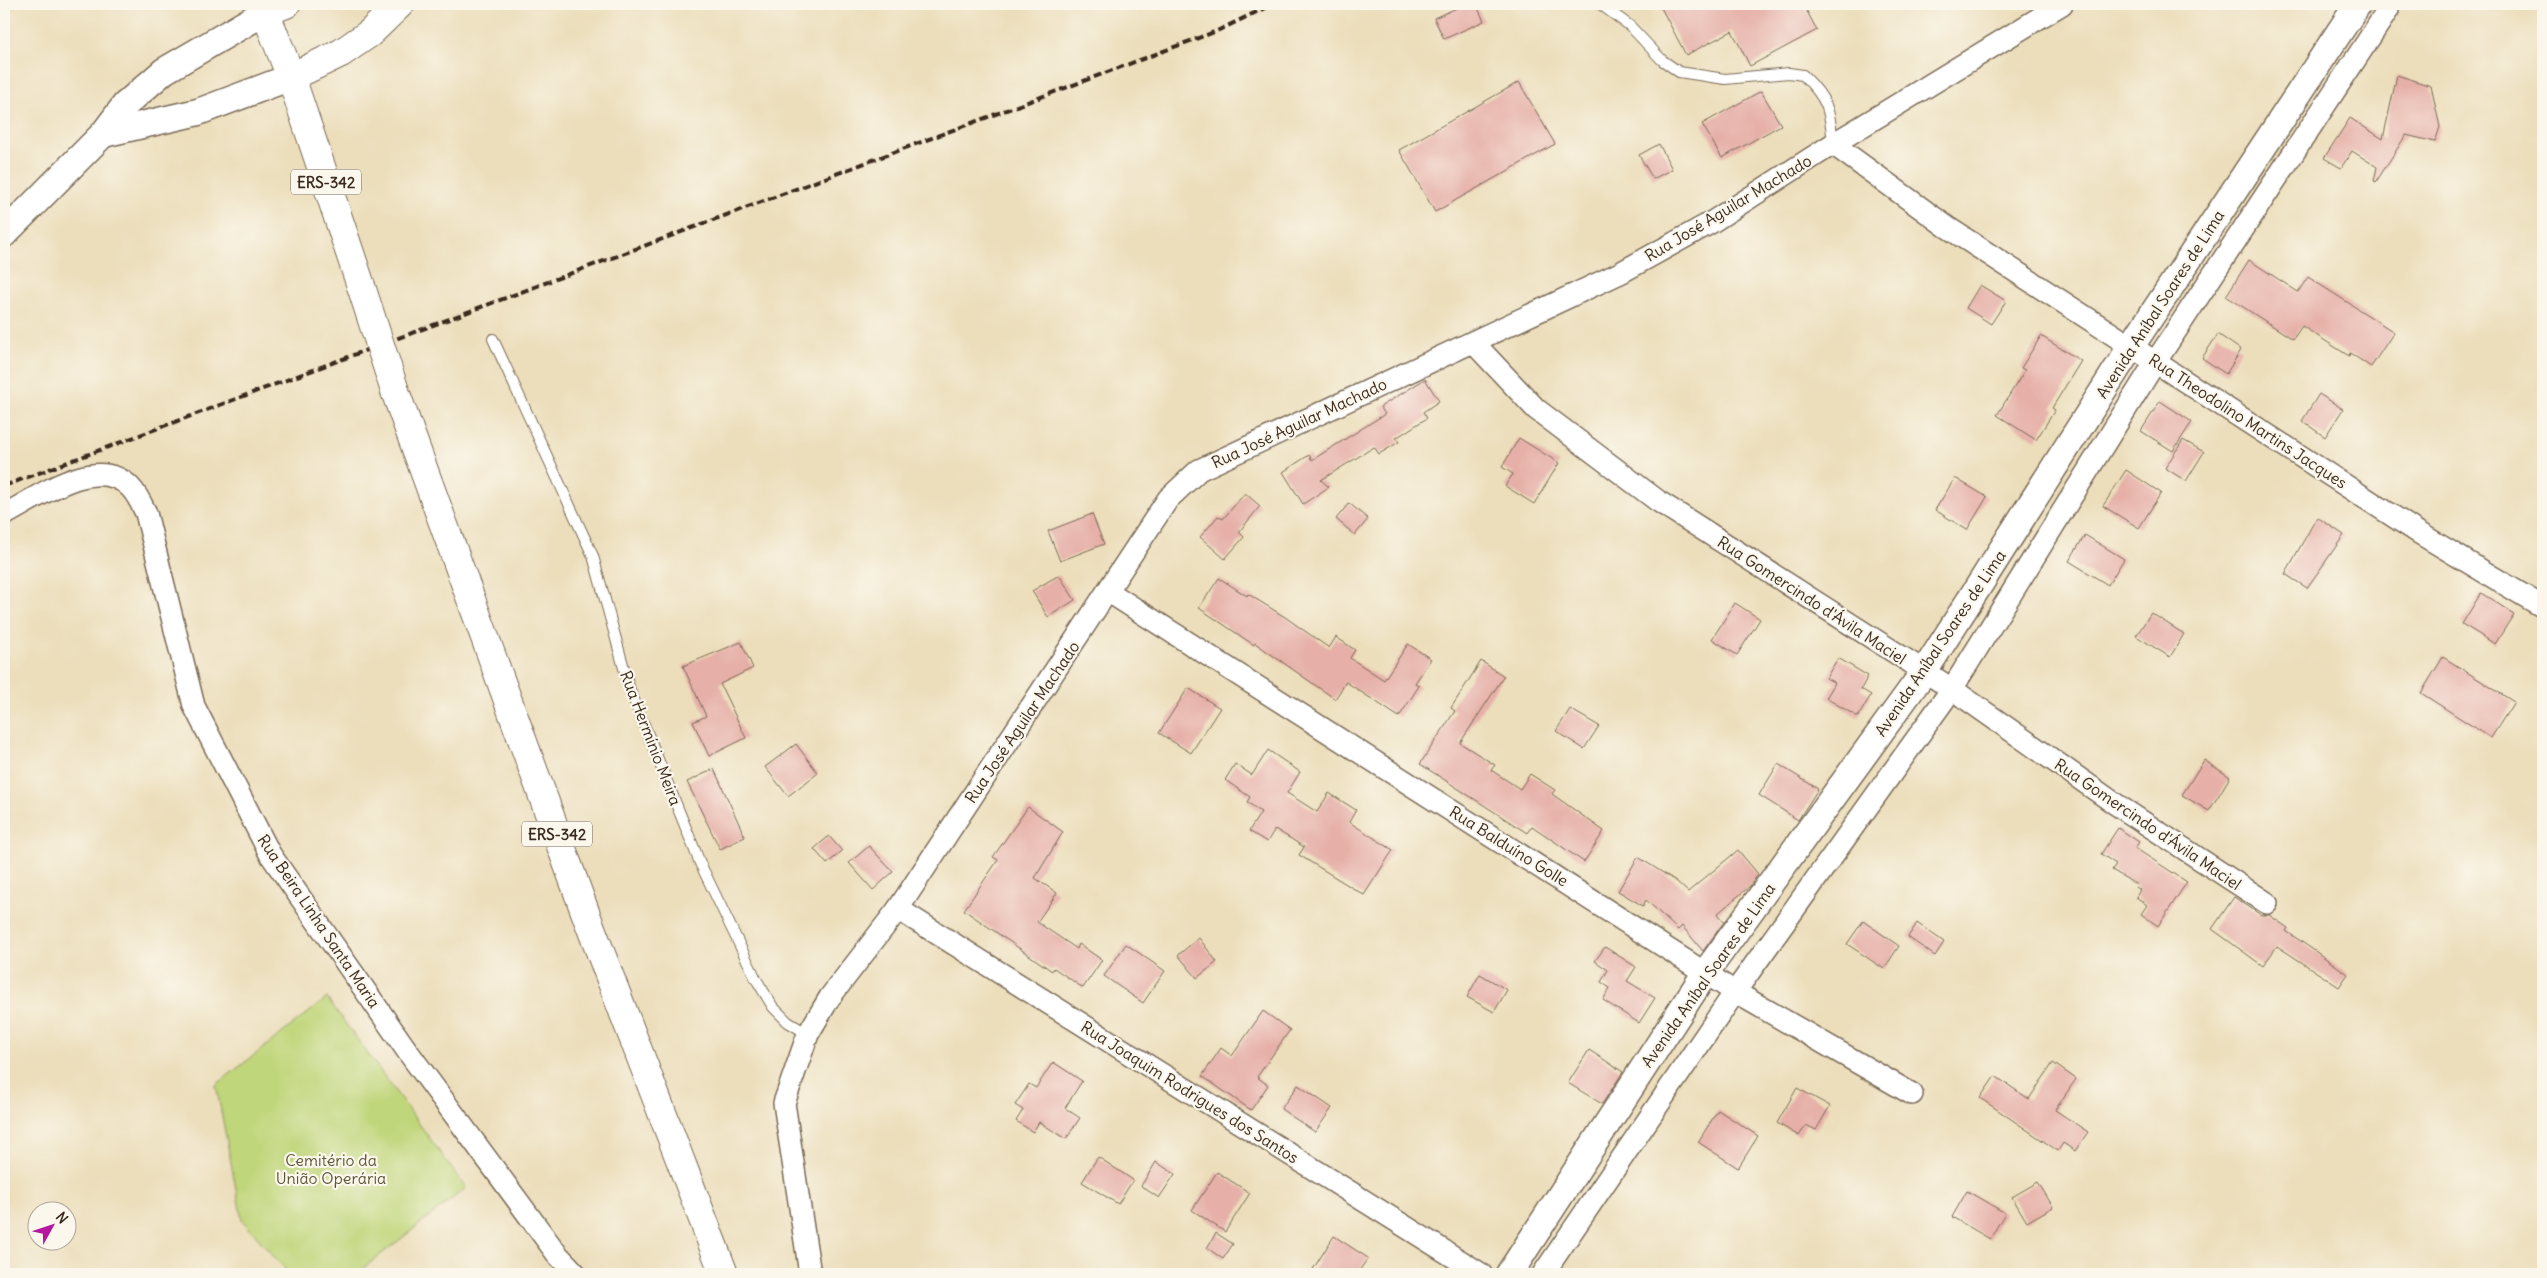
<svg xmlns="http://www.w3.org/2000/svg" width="2547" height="1278" viewBox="0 0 2547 1278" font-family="Delius,sans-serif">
<rect width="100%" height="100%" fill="#fbf7ec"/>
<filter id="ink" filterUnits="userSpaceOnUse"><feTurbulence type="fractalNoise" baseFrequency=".02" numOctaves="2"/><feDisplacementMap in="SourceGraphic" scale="10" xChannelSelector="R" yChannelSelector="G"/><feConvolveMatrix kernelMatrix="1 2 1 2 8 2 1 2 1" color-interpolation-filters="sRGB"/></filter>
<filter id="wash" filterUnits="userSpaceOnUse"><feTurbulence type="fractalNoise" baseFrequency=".0096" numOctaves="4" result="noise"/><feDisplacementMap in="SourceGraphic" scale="20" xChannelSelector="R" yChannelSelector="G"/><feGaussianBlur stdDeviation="1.12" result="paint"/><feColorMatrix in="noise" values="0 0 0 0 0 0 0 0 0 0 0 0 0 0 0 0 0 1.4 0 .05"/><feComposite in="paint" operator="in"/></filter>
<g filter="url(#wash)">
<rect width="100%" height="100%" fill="#ecdebb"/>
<polygon fill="#c0d67a" stroke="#7e804c" points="327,998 466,1188 356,1274 289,1274 242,1220 216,1085"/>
<g id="blocks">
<g fill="#e6b0a8">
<polygon points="1466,4 1476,4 1484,21 1444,39 1434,18"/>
<polygon points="1659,4 1803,4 1817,30 1750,66 1732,31 1686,55"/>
<polygon points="2397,75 2431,86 2440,127 2435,142 2406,135 2376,182 2374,181 2377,167 2352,151 2341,168 2324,158 2350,118 2383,139"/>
<polygon points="1519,82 1555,144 1435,212 1399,150"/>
<polygon points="1761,91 1781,125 1722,158 1702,124"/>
<polygon points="1659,144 1672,169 1653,179 1639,155"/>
<polygon points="2249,260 2298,292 2308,277 2394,332 2371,367 2350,353 2349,356 2302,326 2293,339 2226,296"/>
<polygon points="1980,285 2006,301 1991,324 1966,308"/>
<polygon points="2218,334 2241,350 2226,374 2202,358"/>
<polygon points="2041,336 2081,361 2052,408 2055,410 2036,440 1997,415 2025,370 2021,368"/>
<polygon points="1425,379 1439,401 1423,412 1427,418 1396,438 1399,442 1379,454 1374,447 1321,480 1329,487 1303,504 1283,472 1309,455 1312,460 1385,414 1380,407"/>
<polygon points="2319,394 2343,409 2325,437 2302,421"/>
<polygon points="2160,401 2192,422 2173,451 2141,431"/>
<polygon points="1519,438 1559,463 1534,504 1505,486 1513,474 1502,467"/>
<polygon points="2183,440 2204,452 2186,481 2165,468"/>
<polygon points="2126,470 2161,493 2139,528 2103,506"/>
<polygon points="1955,478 1987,497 1967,530 1935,510"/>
<polygon points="1245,493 1260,506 1239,532 1244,537 1225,559 1200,537 1218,516 1223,519"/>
<polygon points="1349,503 1368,519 1355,535 1336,519"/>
<polygon points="1092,514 1104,544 1060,561 1048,531"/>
<polygon points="2317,517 2344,535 2307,588 2285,574"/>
<polygon points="2085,535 2124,559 2108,585 2069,561"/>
<polygon points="1059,575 1075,600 1048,617 1032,591"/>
<polygon points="1219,578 1247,596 1248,594 1285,617 1329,648 1336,637 1355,650 1350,658 1384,680 1408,644 1431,659 1415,683 1419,686 1399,717 1346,682 1335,699 1255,643 1254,645 1199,608"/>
<polygon points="2481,593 2514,614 2495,644 2462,624"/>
<polygon points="1735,603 1760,619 1737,655 1712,639"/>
<polygon points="2151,613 2184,634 2170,657 2136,636"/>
<polygon points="741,642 753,668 720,684 746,738 709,756 693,722 706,716 683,666"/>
<polygon points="2443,657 2514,702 2491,738 2421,693"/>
<polygon points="1838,658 1868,676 1861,689 1871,695 1858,717 1826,698 1835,683 1826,678"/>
<polygon points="1481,661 1504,676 1460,743 1495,765 1491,770 1520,789 1530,774 1555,790 1552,794 1604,831 1584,862 1532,826 1527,833 1420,764 1455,711 1451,708"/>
<polygon points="1188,688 1220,708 1191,753 1159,733"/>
<polygon points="1570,709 1599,726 1584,749 1556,731"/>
<polygon points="796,744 818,773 788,796 765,767"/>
<polygon points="1268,750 1300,772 1287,793 1317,812 1329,793 1356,810 1349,822 1393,850 1364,895 1299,855 1304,847 1275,829 1267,842 1249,831 1261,812 1247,802 1250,797 1225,780 1235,764 1252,775"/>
<polygon points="2204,760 2230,777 2209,811 2182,795"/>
<polygon points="1778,764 1818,789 1798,820 1759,795"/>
<polygon points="714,769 745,837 720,849 687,782"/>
<polygon points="1028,807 1063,832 1035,878 1057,893 1037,922 1077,949 1079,944 1102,960 1083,988 1054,968 1052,971 964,910 998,860 993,857"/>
<polygon points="2118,828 2139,842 2135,848 2187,882 2158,926 2141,914 2147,905 2136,897 2140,890 2136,887 2137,885 2112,870 2116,864 2101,854"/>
<polygon points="829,836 842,851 827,864 814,849"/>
<polygon points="869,846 893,872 873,890 849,863"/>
<polygon points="1738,850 1758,874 1750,886 1717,914 1724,922 1703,951 1682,926 1678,930 1646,900 1643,906 1618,891 1638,857 1676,881 1688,892"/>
<polygon points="2234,897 2261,915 2269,915 2288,928 2286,931 2348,974 2339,987 2277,946 2263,966 2212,929"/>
<polygon points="1863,921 1899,946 1884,969 1847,944"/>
<polygon points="1917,923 1944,942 1935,956 1908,937"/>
<polygon points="1199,938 1217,962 1197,978 1178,955"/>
<polygon points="1126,944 1165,971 1143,1003 1104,976"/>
<polygon points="1605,947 1636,967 1627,981 1655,998 1639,1023 1603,1000 1610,988 1601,982 1608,970 1595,961"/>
<polygon points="1480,974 1507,990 1494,1012 1467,997"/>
<polygon points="1263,1011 1290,1030 1257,1077 1268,1085 1251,1110 1202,1076 1221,1048 1232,1056"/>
<polygon points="1589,1050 1623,1072 1602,1104 1568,1083"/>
<polygon points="1053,1062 1082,1081 1065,1108 1080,1118 1066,1139 1039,1122 1033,1132 1016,1121 1023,1110 1015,1105 1029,1084 1036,1088"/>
<polygon points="2053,1063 2076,1079 2055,1110 2088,1132 2075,1151 2063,1143 2058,1151 1980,1098 1995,1076 2029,1099"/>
<polygon points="1298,1085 1332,1108 1315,1132 1281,1109"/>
<polygon points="1797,1088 1830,1106 1816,1130 1806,1125 1799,1136 1777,1123"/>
<polygon points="1718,1110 1758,1136 1738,1168 1698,1142"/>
<polygon points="1098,1157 1133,1180 1118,1204 1082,1182"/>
<polygon points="1156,1162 1175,1174 1159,1198 1141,1186"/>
<polygon points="1217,1172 1250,1193 1225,1232 1192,1210"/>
<polygon points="2038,1182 2053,1207 2027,1222 2012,1197"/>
<polygon points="1967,1191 2005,1213 1990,1239 1952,1217"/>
<polygon points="1216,1233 1233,1244 1223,1259 1207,1248"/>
<polygon points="1334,1236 1368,1258 1357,1274 1310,1274"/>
</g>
</g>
</g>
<g filter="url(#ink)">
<use href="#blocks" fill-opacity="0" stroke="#796955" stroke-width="1"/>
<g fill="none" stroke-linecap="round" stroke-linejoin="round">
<defs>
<g id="service">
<path d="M1600 4 1630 26 1662 60 1679 72 1725 79 1789 73 1803 75C1828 99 1830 110 1833 144"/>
<polyline points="493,339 593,556 630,690 700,863 756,979 773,1007 788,1022 808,1034"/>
</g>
<g id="minor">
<polyline points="1833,144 1947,227 2419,533 2543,607"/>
<polyline points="1473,342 1536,409 1658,501 1952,689 2114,803 2267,903"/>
<path d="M4 515C37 498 96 453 130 487 137 494 142 505 146 513L194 706 270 854 408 1052 557 1254 576 1274"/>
<polyline points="1109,592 1735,992 1912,1094"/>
<polyline points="898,909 1481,1274"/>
<polyline points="810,1274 784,1103 808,1034 830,997 898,909 1168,499 1199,470 1620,273 1712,222 1833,144 2062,4"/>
<polyline points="1543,1274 1735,992 1952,689 2156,361 2388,10 2387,4"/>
</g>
<g id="tertiary">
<polyline points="103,134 198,112 291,77"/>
<polyline points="4,234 103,134 125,105 164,71 265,12"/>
<polyline points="1509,1274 1706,972 1924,672 2132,345 2358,4"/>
</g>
<g id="secondary">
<polyline points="265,12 286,4"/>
<polyline points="291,77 341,53 370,33 400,4"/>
</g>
<g id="primary">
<polyline points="262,4 291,77 361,286"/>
<polyline points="395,391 588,920 724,1274"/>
</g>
</defs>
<use href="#service" stroke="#796955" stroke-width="12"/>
<use href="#minor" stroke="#796955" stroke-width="24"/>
<use href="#tertiary" stroke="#796955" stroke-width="29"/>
<use href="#secondary" stroke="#796955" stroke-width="30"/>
<use href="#primary" stroke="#796955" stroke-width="30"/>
<use href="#service" stroke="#fff" stroke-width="10"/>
<use href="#minor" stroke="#fff" stroke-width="21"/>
<use href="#tertiary" stroke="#fff" stroke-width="26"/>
<use href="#secondary" stroke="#fff" stroke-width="28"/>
<use href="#primary" stroke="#fff" stroke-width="28"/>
<polyline stroke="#3b2a1e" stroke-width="4" stroke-dasharray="8 4" stroke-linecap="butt" points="4,486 1217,31 1273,4"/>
<defs>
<polyline id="primary-bridge" points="361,286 395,391"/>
</defs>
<use href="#primary-bridge" stroke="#796955" stroke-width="30" stroke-linecap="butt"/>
<use href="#primary-bridge" stroke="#fff" stroke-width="28"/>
</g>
</g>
<g text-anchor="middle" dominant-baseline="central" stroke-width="4.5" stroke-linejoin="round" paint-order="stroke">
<g fill="#fbf7ec" stroke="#75685c" stroke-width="1">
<rect x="291" y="169.5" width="70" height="25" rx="4"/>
<rect x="522" y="821.5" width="70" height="25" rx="4"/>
</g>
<g font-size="15" font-weight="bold" fill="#3b2a1e">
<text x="326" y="182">ERS-342</text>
<text x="557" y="834">ERS-342</text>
</g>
<g font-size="16" fill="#3b2a1e" stroke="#fbf7ec">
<text transform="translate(1728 208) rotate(-31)">Rua José Aguilar Machado</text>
<text transform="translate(2160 304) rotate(-57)">Avenida Aníbal Soares de Lima</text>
<text transform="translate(2248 421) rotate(33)">Rua Theodolino Martins Jacques</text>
<text transform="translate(1299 423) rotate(-25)">Rua José Aguilar Machado</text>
<text transform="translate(1812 600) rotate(33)">Rua Gomercindo d'Ávila Maciel</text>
<text transform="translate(1940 643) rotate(-56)">Avenida Aníbal Soares de Lima</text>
<text transform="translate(1022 722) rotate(-56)">Rua José Aguilar Machado</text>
<text transform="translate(651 738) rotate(69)">Rua Hermínio Meira</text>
<text transform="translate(2148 824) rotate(34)">Rua Gomercindo d'Ávila Maciel</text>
<text transform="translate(1509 846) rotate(32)">Rua Balduíno Golle</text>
<text transform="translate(319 921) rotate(56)">Rua Beira Linha Santa Maria</text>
<text transform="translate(1708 975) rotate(-55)">Avenida Aníbal Soares de Lima</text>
<text transform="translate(1190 1092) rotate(32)">Rua Joaquim Rodrigues dos Santos</text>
</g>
<g font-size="16" fill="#5c5535" stroke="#fbf7ec">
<text x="331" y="1160">Cemitério da<tspan x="331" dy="18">União Operária</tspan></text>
</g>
</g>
<rect width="2547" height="1278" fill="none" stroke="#fbf7ec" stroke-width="20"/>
<g transform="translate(52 1226) rotate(50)"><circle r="24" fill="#fbf7ec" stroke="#aea59a"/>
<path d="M0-4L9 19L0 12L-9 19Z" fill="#b5179e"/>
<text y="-8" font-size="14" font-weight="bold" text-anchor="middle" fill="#3b2a1e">N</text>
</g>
</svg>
